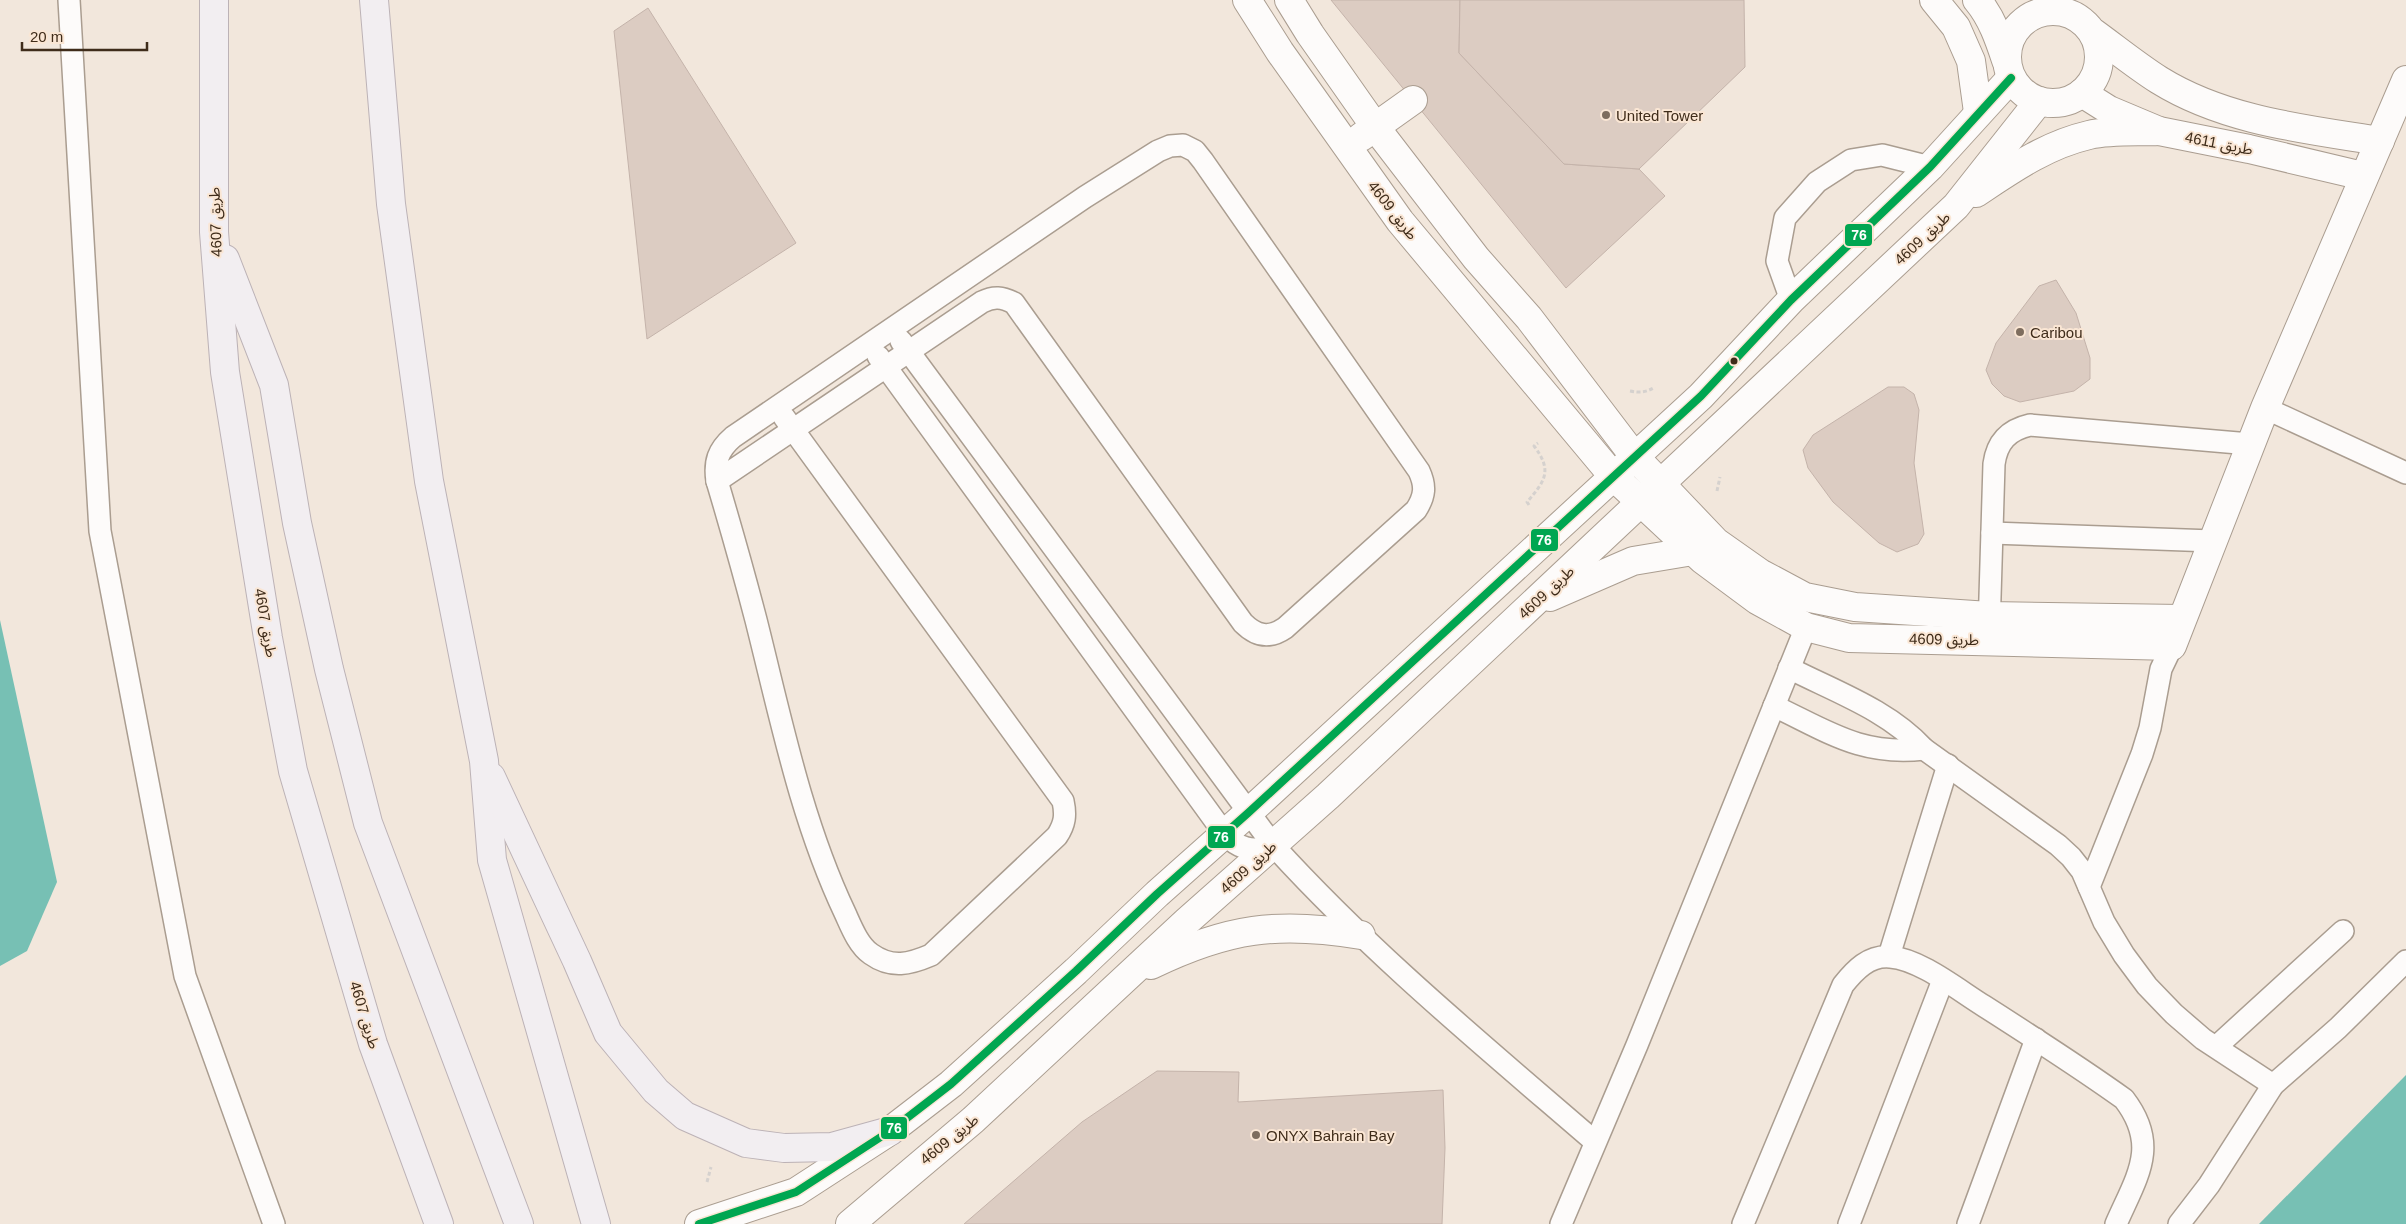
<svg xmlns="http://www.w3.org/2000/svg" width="2406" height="1224" viewBox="0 0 2406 1224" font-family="Helvetica,'Noto Sans Arabic',sans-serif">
<rect width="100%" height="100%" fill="#f2e7dc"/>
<g fill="#77c0b4">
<polygon points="0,620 57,882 27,951 0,966"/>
<polygon points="2406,1075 2406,1224 2259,1224"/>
</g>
<g fill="#dcccc2" stroke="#c4b3aa">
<polygon points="1331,0 1460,0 1459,53 1564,164 1639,169 1665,196 1566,288"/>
<polygon points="1460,0 1744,0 1745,67 1639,169 1564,164 1459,53"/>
<polygon points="648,8 796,243 647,339 614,31"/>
<polygon points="2056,280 2076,313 2090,358 2090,379 2074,391 2020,402 2004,396 1992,384 1986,370 1996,343 2039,286"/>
<polygon points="1888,387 1904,387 1914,394 1919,410 1914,463 1924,534 1918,544 1897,552 1879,543 1833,502 1808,468 1803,450 1813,435"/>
<polygon points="1157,1071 1239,1072 1238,1102 1443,1090 1445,1148 1442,1224 964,1224 1082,1122"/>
</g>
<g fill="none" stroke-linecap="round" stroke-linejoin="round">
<defs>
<g id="service">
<polyline points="69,0 100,531 185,976 274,1224"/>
<path d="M1183 145 1195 151 1203 161 1419 471C1426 486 1425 496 1416 510L1285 628C1269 639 1256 636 1243 623L1014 303C1002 297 994 296 982 302L717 481C714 462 718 450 733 437L1085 197 1158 151 1170 146Z"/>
<polyline points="1791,300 1777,261 1785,218 1817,182 1851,160 1882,155 1930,167"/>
<path d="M901 341 1273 845C1371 953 1484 1046 1594 1141"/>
<path d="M878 356 1224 833C1238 849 1253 853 1273 845"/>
<polyline points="2265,408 2406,473"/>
<path d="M717 481C731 528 744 574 756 620 781 719 801 820 845 913 851 926 858 945 871 954 892 969 910 964 931 955L1057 836C1065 824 1066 815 1063 801L784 417"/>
<polyline points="1992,533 2213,541"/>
<path d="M1989 630 1994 464C1997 442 2008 430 2030 425L2250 444"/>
<path d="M1789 668C1836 692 1888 710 1924 749L2058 845 2071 857 2082 871 2104 922 2124 955 2147 986 2174 1014 2203 1039 2273 1085"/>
<path d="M1774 706C1829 732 1861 756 1924 749"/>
<polyline points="2089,887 2142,754 2150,728 2161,669 2172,646"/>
<polyline points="1889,956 1948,765"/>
<polyline points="2216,1047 2343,931"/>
<polyline points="1561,1224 1637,1045 1806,627"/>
<path d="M1743 1224 1843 985C1855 970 1869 955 1890 957 1920 959 1958 990 1984 1006 2031 1036 2078 1066 2124 1099 2160 1146 2137 1176 2116 1224"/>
<polyline points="1849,1224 1943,980"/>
<polyline points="1968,1224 2036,1039"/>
<polyline points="2179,1224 2209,1185 2273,1085 2338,1028 2406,961"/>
</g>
<g id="minor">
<polyline points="1247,0 1280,52 1400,221 1613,476 1703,560 1757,600 1806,627 1849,638 2172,646 2265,408 2406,80"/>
<polyline points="1289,0 1310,34 1376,128 1476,258 1529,318 1634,456 1716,542 1760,573 1805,597 1855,607 1989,616 2181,619"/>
<path d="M2094 33C2116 49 2137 66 2159 80 2225 121 2305 129 2380 141"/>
<polyline points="2082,93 2109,110 2159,131 2249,149 2363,176"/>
<polyline points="1361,137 1413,100"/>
</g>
<g id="tertiary">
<polyline points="1934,0 1956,27 1971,61 1978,112"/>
<path d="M1977 0C1992 18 1999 39 2006 60"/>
<circle cx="2053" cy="57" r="46"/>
<path d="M1976 193C2012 169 2046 145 2089 135 2111 130 2136 132 2159 131"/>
<polyline points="1550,597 1633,561 1693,551"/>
<path d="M1151 965C1227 928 1278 921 1361 935"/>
<polyline points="699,1224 796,1192 890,1131 951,1084 1076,971 1157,894 1248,813 1701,396 1791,300 1930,167 2011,78"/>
<polyline points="850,1224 973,1120 1186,922 1328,796 1956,206 2039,101"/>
</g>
<g id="primary">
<polyline points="214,0 214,232 225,372 268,638 293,771 373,1044 439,1224"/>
<polyline points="374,0 391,204 429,481 484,761 492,860 596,1224"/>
<polyline points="225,259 274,385 297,523 329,669 368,823 519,1224"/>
<polyline points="491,777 577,961 608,1033 656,1091 685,1116 746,1143 784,1148 832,1147 890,1131"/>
</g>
</defs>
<use href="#service" stroke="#aa9d90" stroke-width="24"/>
<use href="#minor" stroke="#aa9d90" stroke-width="30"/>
<use href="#tertiary" stroke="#aa9d90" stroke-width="30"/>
<use href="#primary" stroke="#bcb2b6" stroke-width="30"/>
<g stroke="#d5d1ce" stroke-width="3" stroke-dasharray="4 2.5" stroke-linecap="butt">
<path d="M1630 391C1640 393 1647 392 1655 387"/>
<polyline points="1717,491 1720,477"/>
<path d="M1529 505 1527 502C1545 481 1553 471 1534 446L1538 443"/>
<polyline points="707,1182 711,1167"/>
</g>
<use href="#service" stroke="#fdfbfa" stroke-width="21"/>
<use href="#minor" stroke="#fdfbfa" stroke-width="28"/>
<use href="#tertiary" stroke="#fdfbfa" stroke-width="28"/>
<use href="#primary" stroke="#f2eef1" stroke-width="28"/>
<defs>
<polyline id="bus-1" points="699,1224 796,1192 890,1131 951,1084 1076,971 1157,894 1248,813 1701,396 1791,300 1930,167 2011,78"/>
</defs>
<use href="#bus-1" stroke="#fae6d4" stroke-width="11"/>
<use href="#bus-1" stroke="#00a651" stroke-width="8"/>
</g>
<g fill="#7e6d5e" stroke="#fae6d4" stroke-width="2">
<circle cx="1606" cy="115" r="5"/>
<circle cx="2020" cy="332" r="5"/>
<circle cx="1256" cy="1135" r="5"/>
</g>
<circle fill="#3f2c1a" stroke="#fae6d4" stroke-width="2" cx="1734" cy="361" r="4.5"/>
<g text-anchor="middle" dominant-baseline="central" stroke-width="4" stroke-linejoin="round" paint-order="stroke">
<g font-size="15" fill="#3f2c1a" stroke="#fae6d4" text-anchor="start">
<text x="1616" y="115">United Tower</text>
<text x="2030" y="332">Caribou</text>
<text x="1266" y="1135">ONYX Bahrain Bay</text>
</g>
<g font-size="15" fill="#3f2c1a" stroke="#fae6d4">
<text transform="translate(2219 143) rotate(11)">طريق 4611</text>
<text transform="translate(1393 210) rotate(52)">طريق 4609</text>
<text transform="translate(215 222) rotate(-92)">طريق 4607</text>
<text transform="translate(1922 238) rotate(-43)">طريق 4609</text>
<text transform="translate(1546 592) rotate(-43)">طريق 4609</text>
<text transform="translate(266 623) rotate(80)">طريق 4607</text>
<text transform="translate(1944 639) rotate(1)">طريق 4609</text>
<text transform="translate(1248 867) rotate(-42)">طريق 4609</text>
<text transform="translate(365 1015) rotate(73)">طريق 4607</text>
<text transform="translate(949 1139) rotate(-39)">طريق 4609</text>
</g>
</g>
<g stroke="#fae6d4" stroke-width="2">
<rect x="1844" y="223" width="29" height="24" rx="5" fill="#00a651"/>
<rect x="1530" y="528" width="29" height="24" rx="5" fill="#00a651"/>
<rect x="1207" y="825" width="29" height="24" rx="5" fill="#00a651"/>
<rect x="880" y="1116" width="28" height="24" rx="5" fill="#00a651"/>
</g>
<g font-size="14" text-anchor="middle" font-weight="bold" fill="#fff">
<text x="1859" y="240">76</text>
<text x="1544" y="545">76</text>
<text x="1221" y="842">76</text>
<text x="894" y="1133">76</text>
</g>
<path d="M22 42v8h125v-8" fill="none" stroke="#3f2c1a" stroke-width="2.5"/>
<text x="30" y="42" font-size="15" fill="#3f2c1a" stroke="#fae6d4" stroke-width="4" paint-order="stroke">20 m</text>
</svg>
